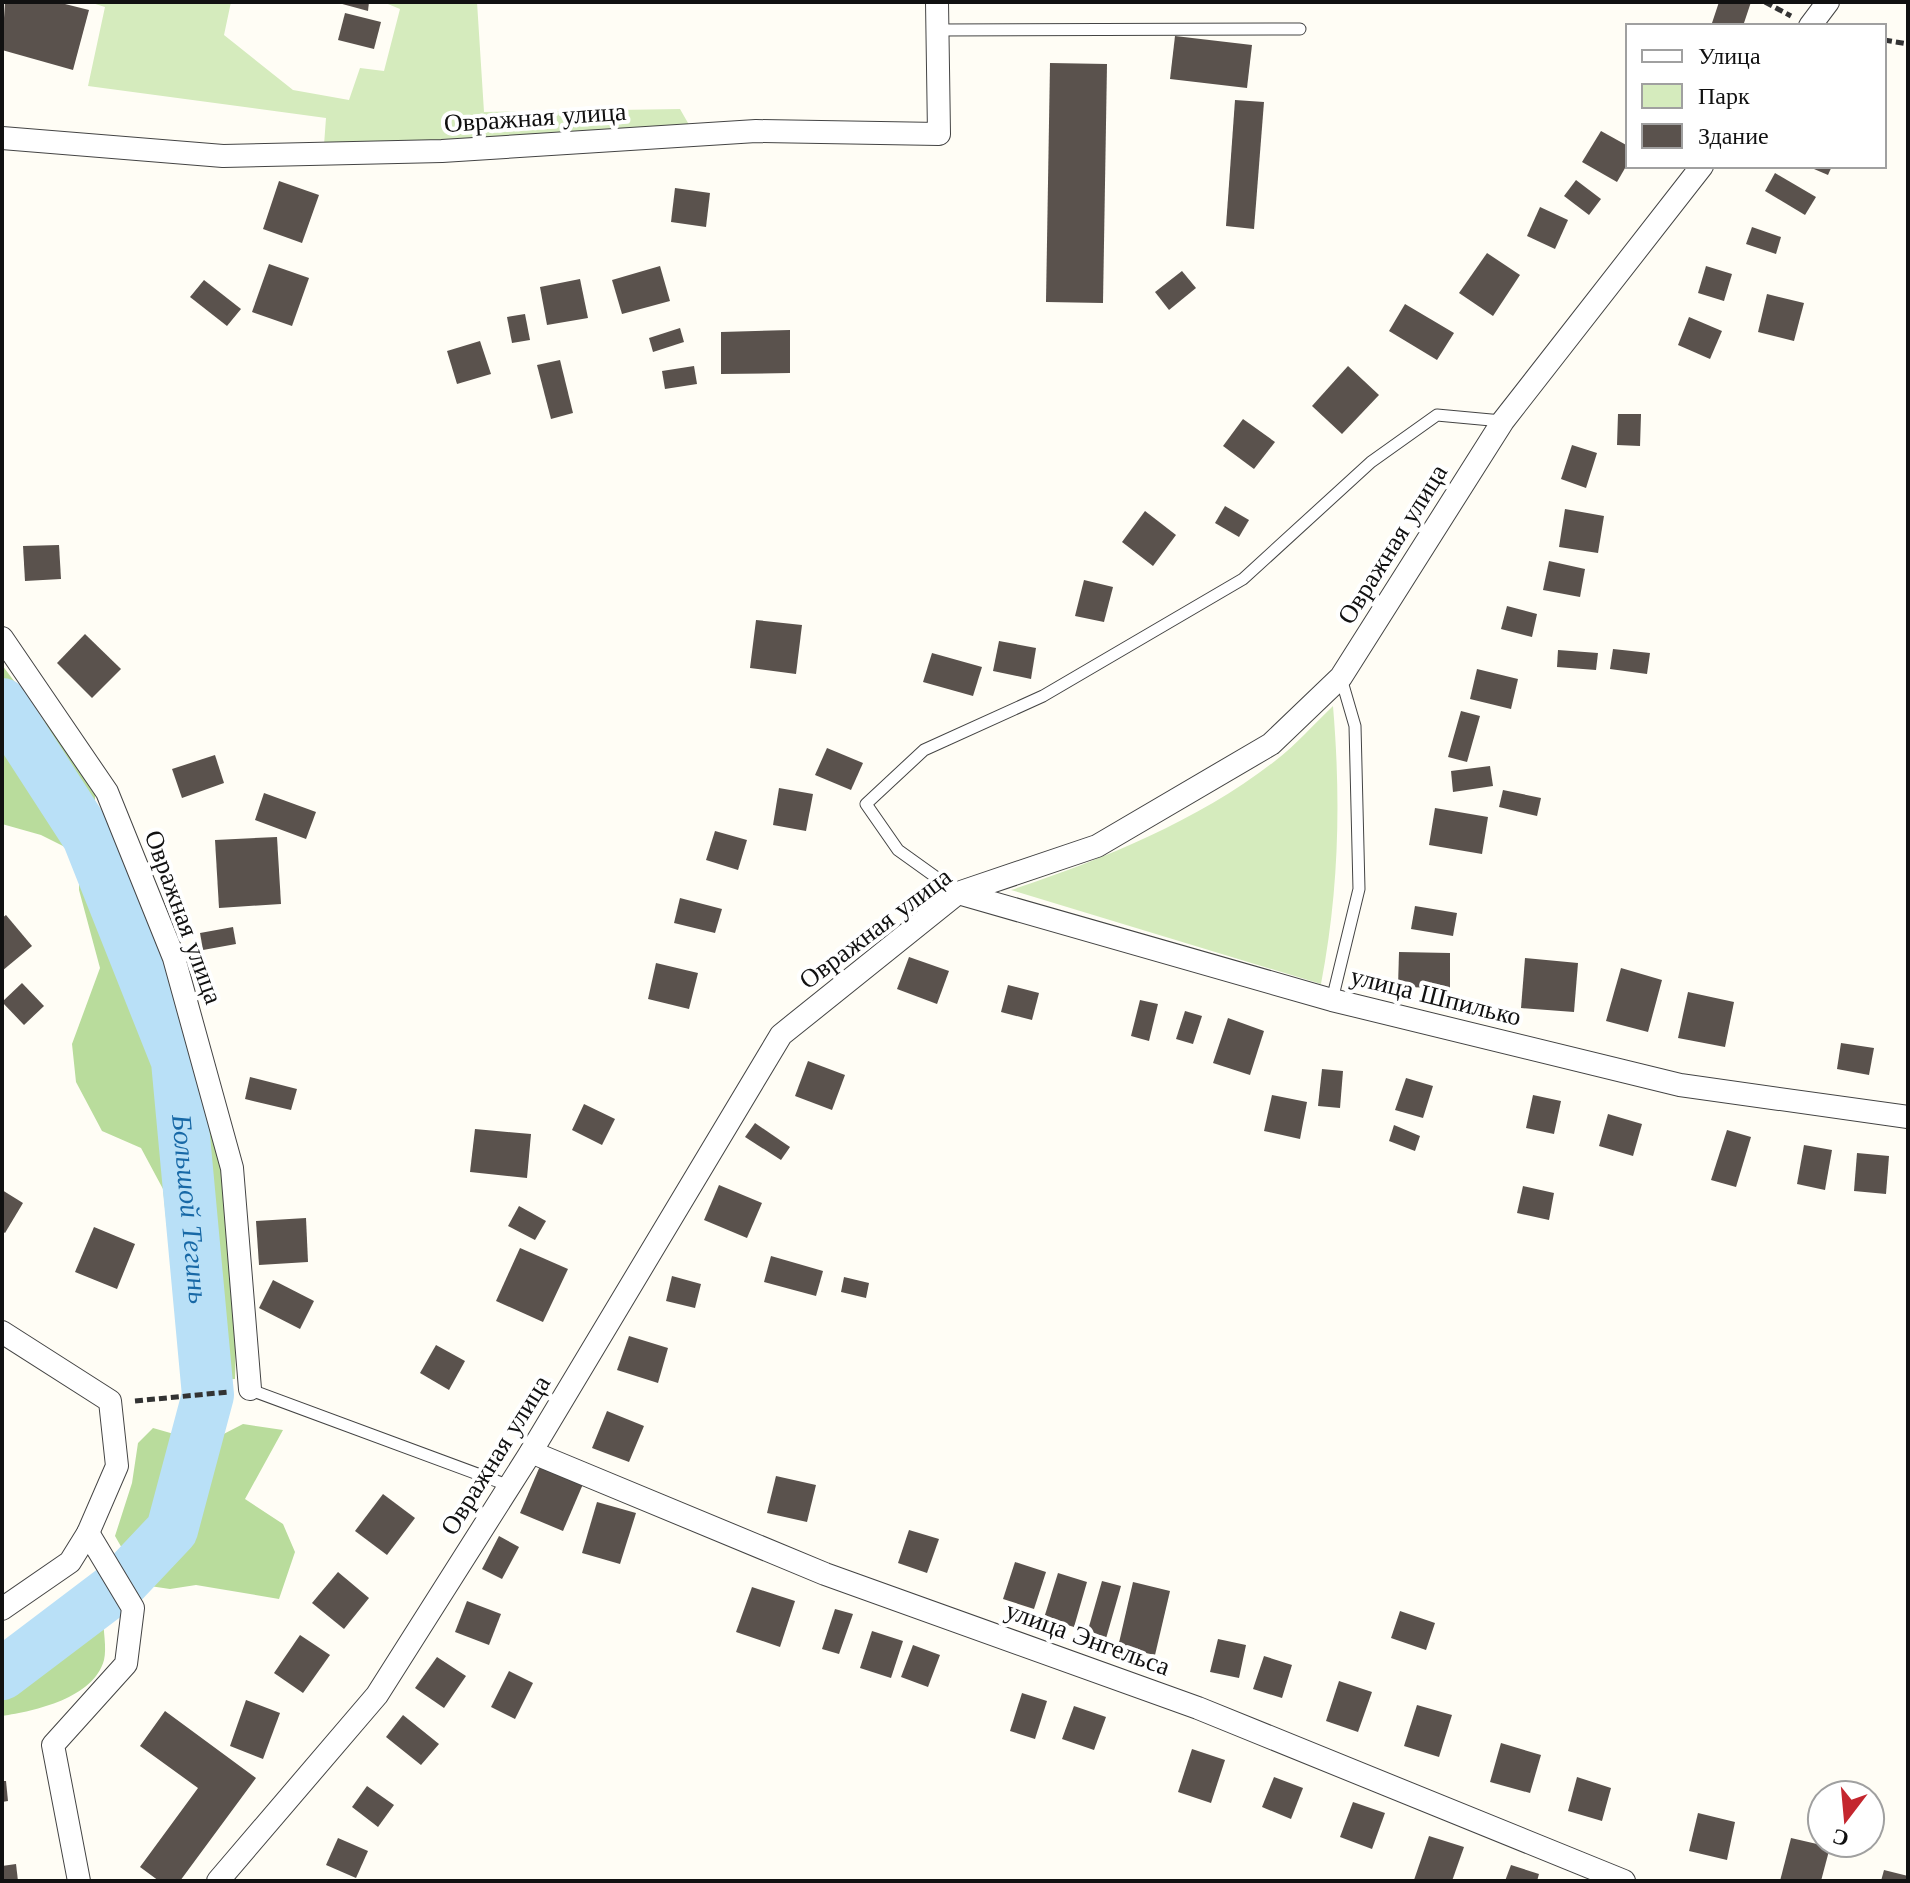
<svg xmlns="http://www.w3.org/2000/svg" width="1910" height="1883" viewBox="0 0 1910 1883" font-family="'Libre Baskerville',serif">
<rect width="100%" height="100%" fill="#fffdf5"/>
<g fill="#d5ebbd">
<polygon points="89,2 231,2 224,35 293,90 349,100 360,68 384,71 400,9 383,2 477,2 484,112 680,109 692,130 324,145 326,118 88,86 105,7"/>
<path d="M1333 706C1341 801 1339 891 1321 984L1011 890C1102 860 1198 821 1275 761 1296 745 1314 724 1333 706Z"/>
</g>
<g fill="#b9dc9c">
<polygon points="2,665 96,790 93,817 69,849 41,835 2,824"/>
<path d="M79 865C93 870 114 874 124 884 151 907 222 1142 227 1184 234 1248 237 1315 235 1379L214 1380 210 1338 177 1323 163 1189 141 1148 102 1131 76 1082 72 1044 100 968 79 890Z"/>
<polygon points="243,1424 283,1430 245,1499 283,1524 295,1552 279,1599 196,1585 170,1589 143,1585 115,1536 132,1483 138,1443 153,1428 174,1434 179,1457"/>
<path d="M103 1616C103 1629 107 1648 104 1660 94 1698 35 1711 2 1716V1652L42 1622Z"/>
</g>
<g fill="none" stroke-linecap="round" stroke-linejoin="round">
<path stroke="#b9e0f7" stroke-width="52" id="s1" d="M2 704 88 837 177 1061 208 1395 172 1530 121 1584 2 1674"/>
</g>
<g fill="#5a524d">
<polygon points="5,2 57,2 89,10 73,70 2,50"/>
<polygon points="335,2 369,2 368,11"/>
<polygon points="1719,2 1751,2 1743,26 1711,26"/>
<polygon points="345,13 381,22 374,49 338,40"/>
<polygon points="1175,36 1252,45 1247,88 1170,79"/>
<polygon points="1050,63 1107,64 1103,303 1046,302"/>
<polygon points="1235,100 1264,102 1254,229 1226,226"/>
<polygon points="1601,131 1628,146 1628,163 1617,182 1582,162"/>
<polygon points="1807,166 1832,166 1828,175"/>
<polygon points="1775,173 1816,197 1805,215 1765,191"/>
<polygon points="1576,180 1601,199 1589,215 1564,196"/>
<polygon points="279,181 319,195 302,243 263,229"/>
<polygon points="675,188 710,193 706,227 671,222"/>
<polygon points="1540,207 1568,220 1555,249 1527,236"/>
<polygon points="1752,227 1781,237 1776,254 1746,244"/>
<polygon points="1487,253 1520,275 1493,316 1459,293"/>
<polygon points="269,264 309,278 292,326 252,312"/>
<polygon points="660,266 670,301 622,314 612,280"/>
<polygon points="1706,266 1732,274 1724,301 1698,293"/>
<polygon points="1182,271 1196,288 1169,310 1155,292"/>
<polygon points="580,279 588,318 547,325 540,287"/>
<polygon points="204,280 241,309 227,326 190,297"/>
<polygon points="1767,294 1804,303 1794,341 1758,332"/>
<polygon points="1405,304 1454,333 1437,360 1389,331"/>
<polygon points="525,314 530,340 512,343 507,317"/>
<polygon points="1689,317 1722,331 1710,359 1678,345"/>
<polygon points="680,328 684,342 653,352 649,338"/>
<polygon points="790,330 790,373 721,374 721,332"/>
<polygon points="480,341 491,374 457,384 447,351"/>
<polygon points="560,360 573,413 551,419 537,365"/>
<polygon points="694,366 697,384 665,389 662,371"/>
<polygon points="1348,366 1379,395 1342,434 1312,406"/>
<polygon points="1618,414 1641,414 1640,446 1617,445"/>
<polygon points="1243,419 1275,442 1254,469 1223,446"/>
<polygon points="1572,445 1597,453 1586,488 1561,479"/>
<polygon points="1225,506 1249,520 1239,537 1215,523"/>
<polygon points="1565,509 1604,516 1598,553 1559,547"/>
<polygon points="1145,511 1176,535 1153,566 1122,542"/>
<polygon points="59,545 61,579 25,581 23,546"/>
<polygon points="1549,561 1585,569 1580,597 1543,590"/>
<polygon points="1084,580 1113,587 1104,622 1075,616"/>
<polygon points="1507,606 1537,614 1532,637 1501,629"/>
<polygon points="756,620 802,625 796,674 750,668"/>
<polygon points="85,634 121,669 92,698 57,663"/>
<polygon points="999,641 1036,648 1031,679 993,671"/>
<polygon points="1613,649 1650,653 1647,674 1610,669"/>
<polygon points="1558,650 1598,653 1596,670 1557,667"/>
<polygon points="932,653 982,667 973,696 923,682"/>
<polygon points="1477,669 1518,679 1511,709 1470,699"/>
<polygon points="1461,711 1480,716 1467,762 1448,757"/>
<polygon points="827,748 863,763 851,790 815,775"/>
<polygon points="215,755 224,783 182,798 172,769"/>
<polygon points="1490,766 1493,786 1453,792 1451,771"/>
<polygon points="779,788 813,794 806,831 773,825"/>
<polygon points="1503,790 1541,798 1537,816 1499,807"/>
<polygon points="264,793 316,812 306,839 255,820"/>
<polygon points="1435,808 1488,817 1482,854 1429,845"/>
<polygon points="715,831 747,840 738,870 706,860"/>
<polygon points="277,837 281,904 219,908 215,840"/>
<polygon points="680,898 722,909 715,933 674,923"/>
<polygon points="1415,906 1457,913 1453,936 1411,929"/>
<polygon points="6,915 32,946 2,971 2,918"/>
<polygon points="233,927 236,944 203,950 200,933"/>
<polygon points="1399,952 1450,953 1450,988 1398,987"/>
<polygon points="909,957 949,971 937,1004 897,989"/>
<polygon points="1525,958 1578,963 1574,1012 1521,1008"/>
<polygon points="656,963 698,973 689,1009 648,999"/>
<polygon points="1621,968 1662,980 1648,1032 1606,1021"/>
<polygon points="22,983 44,1006 24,1025 2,1002"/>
<polygon points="1008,985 1039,993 1032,1020 1001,1012"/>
<polygon points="1688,992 1734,1002 1725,1047 1678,1038"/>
<polygon points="1140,1000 1158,1004 1149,1041 1131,1036"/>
<polygon points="1185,1011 1202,1016 1193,1044 1176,1039"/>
<polygon points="1228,1018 1264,1031 1250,1075 1213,1063"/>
<polygon points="1841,1043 1874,1048 1869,1075 1837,1069"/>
<polygon points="808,1061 845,1075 832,1110 795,1096"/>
<polygon points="1322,1069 1343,1071 1340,1108 1318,1106"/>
<polygon points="250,1077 297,1089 291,1110 245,1099"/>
<polygon points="1406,1078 1433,1086 1423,1118 1395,1110"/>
<polygon points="1272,1095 1307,1102 1300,1139 1264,1131"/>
<polygon points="1533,1095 1561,1101 1554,1134 1526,1128"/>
<polygon points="584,1104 615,1119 602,1145 572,1130"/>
<polygon points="1608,1114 1642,1124 1633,1156 1599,1146"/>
<polygon points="755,1123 790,1147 781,1160 745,1137"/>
<polygon points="1394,1125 1420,1136 1415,1151 1389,1141"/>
<polygon points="475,1129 531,1134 527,1178 470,1172"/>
<polygon points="1727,1130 1751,1137 1736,1187 1711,1180"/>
<polygon points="1804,1145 1832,1150 1825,1190 1797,1184"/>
<polygon points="1857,1153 1889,1156 1886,1194 1854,1191"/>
<polygon points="719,1185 762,1203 747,1238 704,1220"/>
<polygon points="1523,1186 1554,1193 1549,1220 1517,1213"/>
<polygon points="2,1190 23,1203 5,1233 2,1231"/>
<polygon points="519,1206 546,1221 535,1240 508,1226"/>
<polygon points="306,1218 308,1262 259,1265 256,1221"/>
<polygon points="94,1227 135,1244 117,1289 75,1272"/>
<polygon points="520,1248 568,1269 543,1322 496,1301"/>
<polygon points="771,1256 823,1271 816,1296 764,1282"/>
<polygon points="672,1276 701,1284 695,1308 666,1301"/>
<polygon points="844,1277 869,1283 866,1298 841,1292"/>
<polygon points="273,1280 314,1301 300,1329 259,1308"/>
<polygon points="629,1336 668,1348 658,1383 617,1370"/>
<polygon points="436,1345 465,1361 449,1390 420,1373"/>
<polygon points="607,1411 644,1426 629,1462 592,1448"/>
<polygon points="540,1466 583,1484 563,1531 520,1513"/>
<polygon points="776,1476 816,1485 807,1522 767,1513"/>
<polygon points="383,1494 415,1518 387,1555 355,1531"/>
<polygon points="597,1502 636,1513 620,1564 582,1553"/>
<polygon points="909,1530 939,1539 927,1573 898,1563"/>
<polygon points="499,1536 519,1547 502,1579 482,1569"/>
<polygon points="1015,1562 1046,1572 1034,1609 1003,1599"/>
<polygon points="338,1572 369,1598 344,1629 312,1603"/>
<polygon points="1058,1573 1087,1582 1074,1627 1044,1618"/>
<polygon points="1102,1581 1121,1586 1105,1642 1086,1637"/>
<polygon points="1133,1582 1170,1591 1155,1655 1118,1647"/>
<polygon points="752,1587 795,1601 780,1647 736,1632"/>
<polygon points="467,1601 501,1614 489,1645 455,1632"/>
<polygon points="835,1609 853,1614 839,1654 822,1649"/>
<polygon points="1400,1611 1435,1623 1426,1650 1391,1638"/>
<polygon points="872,1631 903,1641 891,1678 860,1668"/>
<polygon points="300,1635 330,1655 303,1693 274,1673"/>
<polygon points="1218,1639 1246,1645 1239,1678 1210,1672"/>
<polygon points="913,1645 940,1655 928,1687 901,1677"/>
<polygon points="1264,1656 1292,1665 1282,1698 1253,1689"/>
<polygon points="437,1657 466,1676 444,1708 415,1688"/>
<polygon points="509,1671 533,1683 515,1719 491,1707"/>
<polygon points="1339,1681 1372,1692 1358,1732 1326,1721"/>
<polygon points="1022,1693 1047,1701 1035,1739 1010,1731"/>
<polygon points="246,1700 280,1713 263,1759 230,1746"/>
<polygon points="1417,1705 1452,1715 1439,1757 1404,1746"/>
<polygon points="1074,1706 1106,1717 1094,1750 1062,1739"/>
<polygon points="165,1711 256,1778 180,1881 159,1881 140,1867 198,1788 140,1746"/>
<polygon points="403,1715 439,1744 421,1765 386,1737"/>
<polygon points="1501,1743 1541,1755 1530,1793 1490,1782"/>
<polygon points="1192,1749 1225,1760 1211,1803 1178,1792"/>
<polygon points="1274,1777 1303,1788 1291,1819 1262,1807"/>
<polygon points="1577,1777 1611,1788 1602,1821 1568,1811"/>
<polygon points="2,1781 6,1781 8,1801 2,1802"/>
<polygon points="367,1786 394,1805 378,1827 352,1807"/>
<polygon points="1353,1802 1385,1813 1372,1849 1340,1837"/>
<polygon points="1698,1813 1735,1822 1727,1860 1689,1851"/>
<polygon points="1429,1836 1464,1847 1452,1881 1414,1880"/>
<polygon points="338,1838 368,1851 356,1878 326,1865"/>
<polygon points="1791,1838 1830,1847 1821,1881 1780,1881"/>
<polygon points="16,1864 18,1881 2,1881 2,1866"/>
<polygon points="1511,1865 1539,1874 1537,1881 1505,1881"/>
<polygon points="1884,1870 1908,1876 1908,1881 1881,1881"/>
</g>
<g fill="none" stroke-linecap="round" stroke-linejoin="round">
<defs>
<g id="service">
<polyline points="938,30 1300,29"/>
<polyline points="958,893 898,850 866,804 924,750 1043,696 1243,579 1371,462 1437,415 1502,421"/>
<polyline points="1332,1000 1359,889 1355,726 1341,678"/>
<polyline points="248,1389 510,1486"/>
</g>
<g id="minor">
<polyline points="1810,26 1828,2"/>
<polyline points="2,138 223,156 442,151 756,131 939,134 937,2"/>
<polyline points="2,638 107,792 174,958 232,1168 250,1389"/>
<polyline points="958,893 1332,1000 1680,1085 1908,1117"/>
<polyline points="2,1332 110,1401 117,1466 88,1533 70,1562 2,1609"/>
<polyline points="531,1452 825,1574 1198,1708 1624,1881"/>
<polyline points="79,1881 53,1745 126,1664 133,1608 88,1533"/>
<polyline points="218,1881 377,1695 531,1452 781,1035 958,893 1097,846 1271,744 1341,677 1503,421 1702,166"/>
</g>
</defs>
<use href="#service" stroke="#444" stroke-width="13"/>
<use href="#minor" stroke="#444" stroke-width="24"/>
<g stroke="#333" stroke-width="5" stroke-dasharray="8 4" stroke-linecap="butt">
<polyline points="1765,2 1791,16"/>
<polyline points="1884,40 1908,44"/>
<polyline points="135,1401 228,1392"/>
</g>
<use href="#service" stroke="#fff" stroke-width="11"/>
<use href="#minor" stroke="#fff" stroke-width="22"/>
</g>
<g text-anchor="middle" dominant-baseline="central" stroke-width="8" stroke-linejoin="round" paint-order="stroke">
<g font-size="26" fill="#111" stroke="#fff">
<text transform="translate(535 117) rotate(-4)">Овражная улица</text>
<text transform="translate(1392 544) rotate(-58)">Овражная улица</text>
<text transform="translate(184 917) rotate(70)">Овражная улица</text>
<text transform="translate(875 928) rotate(-37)">Овражная улица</text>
<text transform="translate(1436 996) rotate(14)">улица Шпилько</text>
<text transform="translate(495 1455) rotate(-58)">Овражная улица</text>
<text transform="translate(1088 1638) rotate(20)">улица Энгельса</text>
</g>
<g font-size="28" font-style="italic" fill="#1768a6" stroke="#fff">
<text stroke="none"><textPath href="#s1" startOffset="548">Большой Тегинь</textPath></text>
</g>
</g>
<rect width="1910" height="1883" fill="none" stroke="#111111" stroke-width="8"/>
<rect x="1626" y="24" width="260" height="144" fill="#ffffff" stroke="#a0a0a0" stroke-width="2"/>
<rect x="1642" y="50" width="40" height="12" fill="#ffffff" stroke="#a0a0a0" stroke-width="2"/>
<text x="1698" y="64" font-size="24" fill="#111111">Улица</text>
<rect x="1642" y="84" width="40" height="24" fill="#d5ebbd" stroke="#a0a0a0" stroke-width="2"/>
<text x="1698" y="104" font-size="24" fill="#111111">Парк</text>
<rect x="1642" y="124" width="40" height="24" fill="#5a524d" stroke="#a0a0a0" stroke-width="2"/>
<text x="1698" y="144" font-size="24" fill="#111111">Здание</text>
<g transform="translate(1846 1819) rotate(196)"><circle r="38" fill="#ffffff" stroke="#a0a0a0" stroke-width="2"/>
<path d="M0-6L14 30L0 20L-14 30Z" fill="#c4262e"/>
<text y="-12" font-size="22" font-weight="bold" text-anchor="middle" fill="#111111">С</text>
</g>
</svg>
